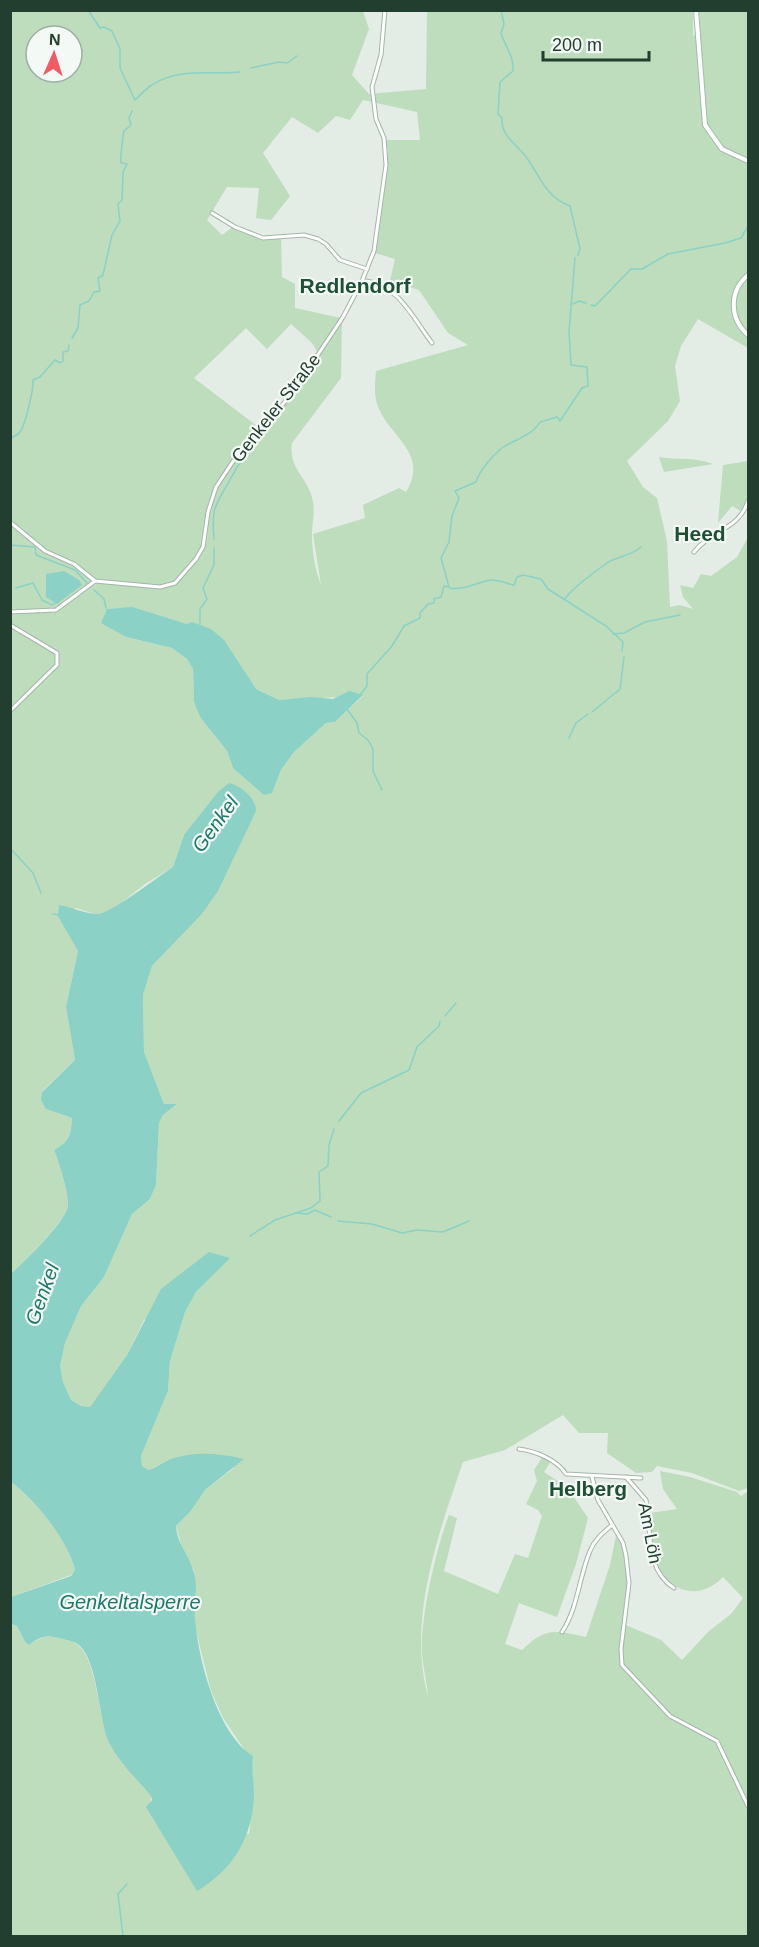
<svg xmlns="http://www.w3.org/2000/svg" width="759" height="1947" viewBox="0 0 759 1947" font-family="Arial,sans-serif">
<rect width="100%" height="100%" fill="#e3ede5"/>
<g fill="#bdddbc" fill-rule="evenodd">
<path d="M11 11H363L369 29 352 75 369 94 426 89 427 11H693V36L700 33 699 11H748V334L740 323 735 309 732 310 743 335 748 338V348L698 319 681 346 675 366 680 401 668 421 627 461 643 487 657 498 667 541 670 607 680 605 693 609 683 597 680 585 693 588 701 574 711 576 737 557 748 537V1488L739 1491 692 1473 657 1466 652 1472 636 1473 607 1453 608 1433H579L563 1415 505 1450 463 1462C438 1535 407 1620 428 1696 427 1682 423 1668 422 1654 420 1619 436 1548 449 1515L457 1518 444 1571 498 1594 515 1554 528 1558 542 1516 538 1510 526 1504 537 1481 534 1470 543 1456 552 1459 544 1472 567 1487 588 1518 576 1564 557 1617 519 1603 505 1644 522 1650C545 1627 555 1630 586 1637L610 1565 616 1536C633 1558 627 1598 626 1625L661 1640 682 1660 709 1631 731 1614 743 1598 723 1577C703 1597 683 1595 662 1577L652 1541 650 1513 677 1509 663 1489 660 1471 690 1477 737 1492 741 1496 748 1491V1936H11V1624L17 1626 25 1642 29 1645C43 1636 47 1635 63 1639 69 1641 75 1641 79 1646 96 1661 99 1715 107 1737 116 1760 136 1778 151 1796L150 1804 249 1834 254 1790 251 1769 246 1752 223 1718 211 1691 195 1627 194 1570 183 1551 176 1526 190 1512 205 1490 234 1468 168 1460 149 1470 142 1466 141 1456 168 1391 170 1361 185 1312 196 1292 229 1258 144 1320 127 1355 90 1407 81 1406 71 1400 63 1382 60 1366 65 1343 81 1306 104 1277 132 1214 150 1199 156 1185 159 1123 163 1115 176 1105 164 1104 144 1052 143 995 152 966 201 915 256 811 184 835 173 867 145 884 115 908 98 915 76 908 59 916 78 951 66 1007 75 1060 42 1091 46 1109 72 1118C71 1134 69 1142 54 1150 59 1161 68 1192 68 1204 68 1219 23 1263 11 1275ZM36 36H72V72H36ZM363 100 417 112 420 140H386L388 151 375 253 395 259 390 281 419 290 448 333 468 345 376 371C375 382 374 393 377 404 388 437 430 452 406 492L399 488 363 505 365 518 313 534 321 585C315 570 312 551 312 535 312 524 315 512 313 502 309 477 288 470 292 443L341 378 342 318 291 395 261 429 194 378 246 328 267 349 291 324 312 343 318 353 341 318 295 308V284L282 277 281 239 267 238 233 227 222 235 207 220 227 187 259 188 256 218 271 220 290 196 263 153 292 117 318 133 336 116 350 120ZM132 608 187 624 244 673 256 689 279 700 363 696 335 722 326 723 294 752 281 770 272 793 233 768 227 751 200 717 194 702 193 669 187 659 172 648 126 637 102 623 107 609Z"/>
<path d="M659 457C678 460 695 457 713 464L664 472Z"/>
<polygon points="748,461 748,500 744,513 732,506 718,523 723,465"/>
<path d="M11 1482C34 1498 69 1542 75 1570L71 1575 11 1597Z"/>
</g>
<g fill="#8bd1c6">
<polygon points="64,571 79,580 82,585 57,604 46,597 46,574"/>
<polygon points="132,607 187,624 192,622 211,629 224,640 256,689 279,700 312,697 333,699 349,691 363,695 335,722 326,723 294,752 281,770 272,793 264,795 233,768 227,751 200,717 194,702 193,669 187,659 172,648 126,637 101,623 107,609"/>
<path d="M229 783C241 786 256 798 256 811L218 891 201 915 152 966 143 995 144 1052 164 1104H177L163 1115 159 1123 156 1185 150 1199 132 1214 104 1277 81 1306 65 1343 60 1366 63 1382 71 1400 81 1406 90 1407 127 1355 161 1289 209 1252 230 1258 196 1292 185 1312 170 1361 168 1391 141 1456 142 1466 149 1470C157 1467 163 1462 171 1459 195 1451 219 1453 244 1459L205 1490 190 1512 176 1526C177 1544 190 1556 194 1573 198 1587 194 1604 195 1619 198 1658 217 1734 253 1756 251 1770 254 1781 254 1794 253 1836 234 1869 197 1891L146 1807 152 1800 151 1796C136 1778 116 1760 107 1738 99 1715 97 1662 80 1646 75 1641 69 1641 63 1639 48 1635 42 1635 29 1645L25 1642 17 1626 11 1624V1597L71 1576 75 1570C69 1542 34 1498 11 1482L10 1275C23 1263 69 1219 68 1204 68 1192 59 1161 54 1150 69 1142 71 1135 72 1118L46 1109 41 1100 42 1092 75 1060 66 1007 78 951 58 916 59 905C71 907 84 913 96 914 108 916 159 876 173 867L184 835 218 792Z"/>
</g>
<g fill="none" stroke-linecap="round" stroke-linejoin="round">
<g stroke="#8bd1c6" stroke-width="1.5">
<path d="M88 10 100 28 104 27 112 31 120 49V68L135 100C141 95 145 89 152 85 179 67 211 75 240 72"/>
<path d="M501 10 504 24 501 33C505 47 514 55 513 71L500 82 498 114 502 118C501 134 512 141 522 152 538 169 543 197 570 206L580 249 578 255"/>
<polyline points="251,68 279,62 287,63 297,56"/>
<polyline points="573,304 579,301 586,303"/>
<polyline points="591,305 595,306 631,269 642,269 668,254 725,243 741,238 748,226"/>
<path d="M72 338 78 328 80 305 89 301 94 292 100 291 98 278 103 275 112 235 120 221 118 204 122 200 123 172 127 164 121 163C120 158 123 136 124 131L131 125 129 118 132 111"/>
<path d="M10 446 11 438C14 436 18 435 20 432 25 426 34 388 33 380L40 377 55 360 60 363 63 361V352L68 351 69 345"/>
<path d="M214 539C211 505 216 506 231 478 237 468 238 463 247 455"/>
<polyline points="10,545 35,547 36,555 75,570 87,583"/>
<polyline points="16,588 33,583 42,600 52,605 55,603"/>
<path d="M450 588C462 591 478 582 491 580 497 579 507 584 514 585L517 577 523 575 541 579 548 589 606 626 623 642 622 651"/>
<polyline points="94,590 104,599 106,608"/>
<path d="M565 599C570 590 597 570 607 563 618 556 631 556 641 547"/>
<polyline points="200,624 200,609 207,599 203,588 214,565 214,548"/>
<polyline points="613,634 624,633 645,622 680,615"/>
<path d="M360 695 367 686V674L392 646 404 626 420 618V613L428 604 434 603V599L441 597 444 586 449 587 441 558 449 542 452 516 459 498 455 491 476 482C480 470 492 456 502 448 515 439 532 436 540 422L557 417 560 421 582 388 588 386 587 367 571 365 569 332 575 258"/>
<polyline points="347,709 357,723 359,733 368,740 373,749 373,771 382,790"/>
<polyline points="592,712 620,689 624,657"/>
<polyline points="569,738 576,723 588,714"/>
<polyline points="10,848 33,873 41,893"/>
<polyline points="53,914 60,915"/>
<polyline points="445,1016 456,1003"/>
<polyline points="339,1121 361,1093 409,1070 417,1047 439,1026 440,1021"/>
<polyline points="296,1213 307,1214 315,1210 331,1217"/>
<polyline points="338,1221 372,1224 402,1233 417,1230 443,1232 469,1221"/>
<polyline points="250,1236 275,1220 311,1208 320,1201 319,1172 328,1166 329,1145 334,1129"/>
<polyline points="123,1936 118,1894 127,1884"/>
</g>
<defs>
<g id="street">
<polyline points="212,213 235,227 263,238 304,235 318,239 326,244 340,260 367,269"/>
<path d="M363 281C397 282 413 318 432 343"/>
<polyline points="10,522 45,551 74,564 95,581"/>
<path d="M694 552C712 529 739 530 748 501"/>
<polyline points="95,581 160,587 175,583 196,559 203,547 208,512 216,487 238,454 291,395 343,317 362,281 374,251 386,165 384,138 376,119 372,87 381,55 385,10"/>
<polyline points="10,612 56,610 95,581"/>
<polyline points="10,625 57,653 57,665 10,711"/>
<path d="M519 1449C536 1451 557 1460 566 1474L641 1478"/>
<polyline points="592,1477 598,1500 623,1543 626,1556 629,1583 621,1649 622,1665 670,1716 717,1741 748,1806"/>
<path d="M626 1477 646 1500C652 1530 644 1569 674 1588"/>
<path d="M562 1632C578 1608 579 1577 590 1551 594 1540 603 1533 611 1526"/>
</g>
<g id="secondary">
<polyline points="696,10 705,125 722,149 748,161"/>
<path d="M748 275C729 291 729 318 748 335"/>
</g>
</defs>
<use href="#street" stroke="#a5b5aa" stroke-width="5"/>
<use href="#secondary" stroke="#a4bbac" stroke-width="6"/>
<use href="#street" stroke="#fff" stroke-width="3"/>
<use href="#secondary" stroke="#fff" stroke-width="4"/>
</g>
<g text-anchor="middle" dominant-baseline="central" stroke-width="4.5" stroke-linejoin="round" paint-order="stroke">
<g font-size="18" fill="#223e2e" stroke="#f3f9f4">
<text transform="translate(276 408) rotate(-52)">Genkeler Straße</text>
<text transform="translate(650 1533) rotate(79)">Am Löh</text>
</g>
<g font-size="20" font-style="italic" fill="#1d796c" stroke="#f3f9f4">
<text transform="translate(215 824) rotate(-54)">Genkel</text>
<text transform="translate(42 1294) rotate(-70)">Genkel</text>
<text x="130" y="1602">Genkeltalsperre</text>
</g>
<g font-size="21" font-weight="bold" fill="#1e5034" stroke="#f3f9f4">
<text x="355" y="285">Redlendorf</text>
<text x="700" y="533">Heed</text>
<text x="588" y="1488">Helberg</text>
</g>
</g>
<rect width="759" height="1947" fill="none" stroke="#223e2e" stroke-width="24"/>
<g transform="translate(54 54) rotate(3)"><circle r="28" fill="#f3f9f4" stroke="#9faea5" stroke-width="1.5"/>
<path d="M0-4.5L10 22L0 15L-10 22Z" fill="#f15c66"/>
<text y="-9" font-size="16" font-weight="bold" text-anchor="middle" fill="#223e2e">N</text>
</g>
<path d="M543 51v9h106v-9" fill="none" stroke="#223e2e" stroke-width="3"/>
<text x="552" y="51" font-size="18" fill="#223e2e" stroke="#f3f9f4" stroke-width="4.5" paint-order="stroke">200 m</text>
</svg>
